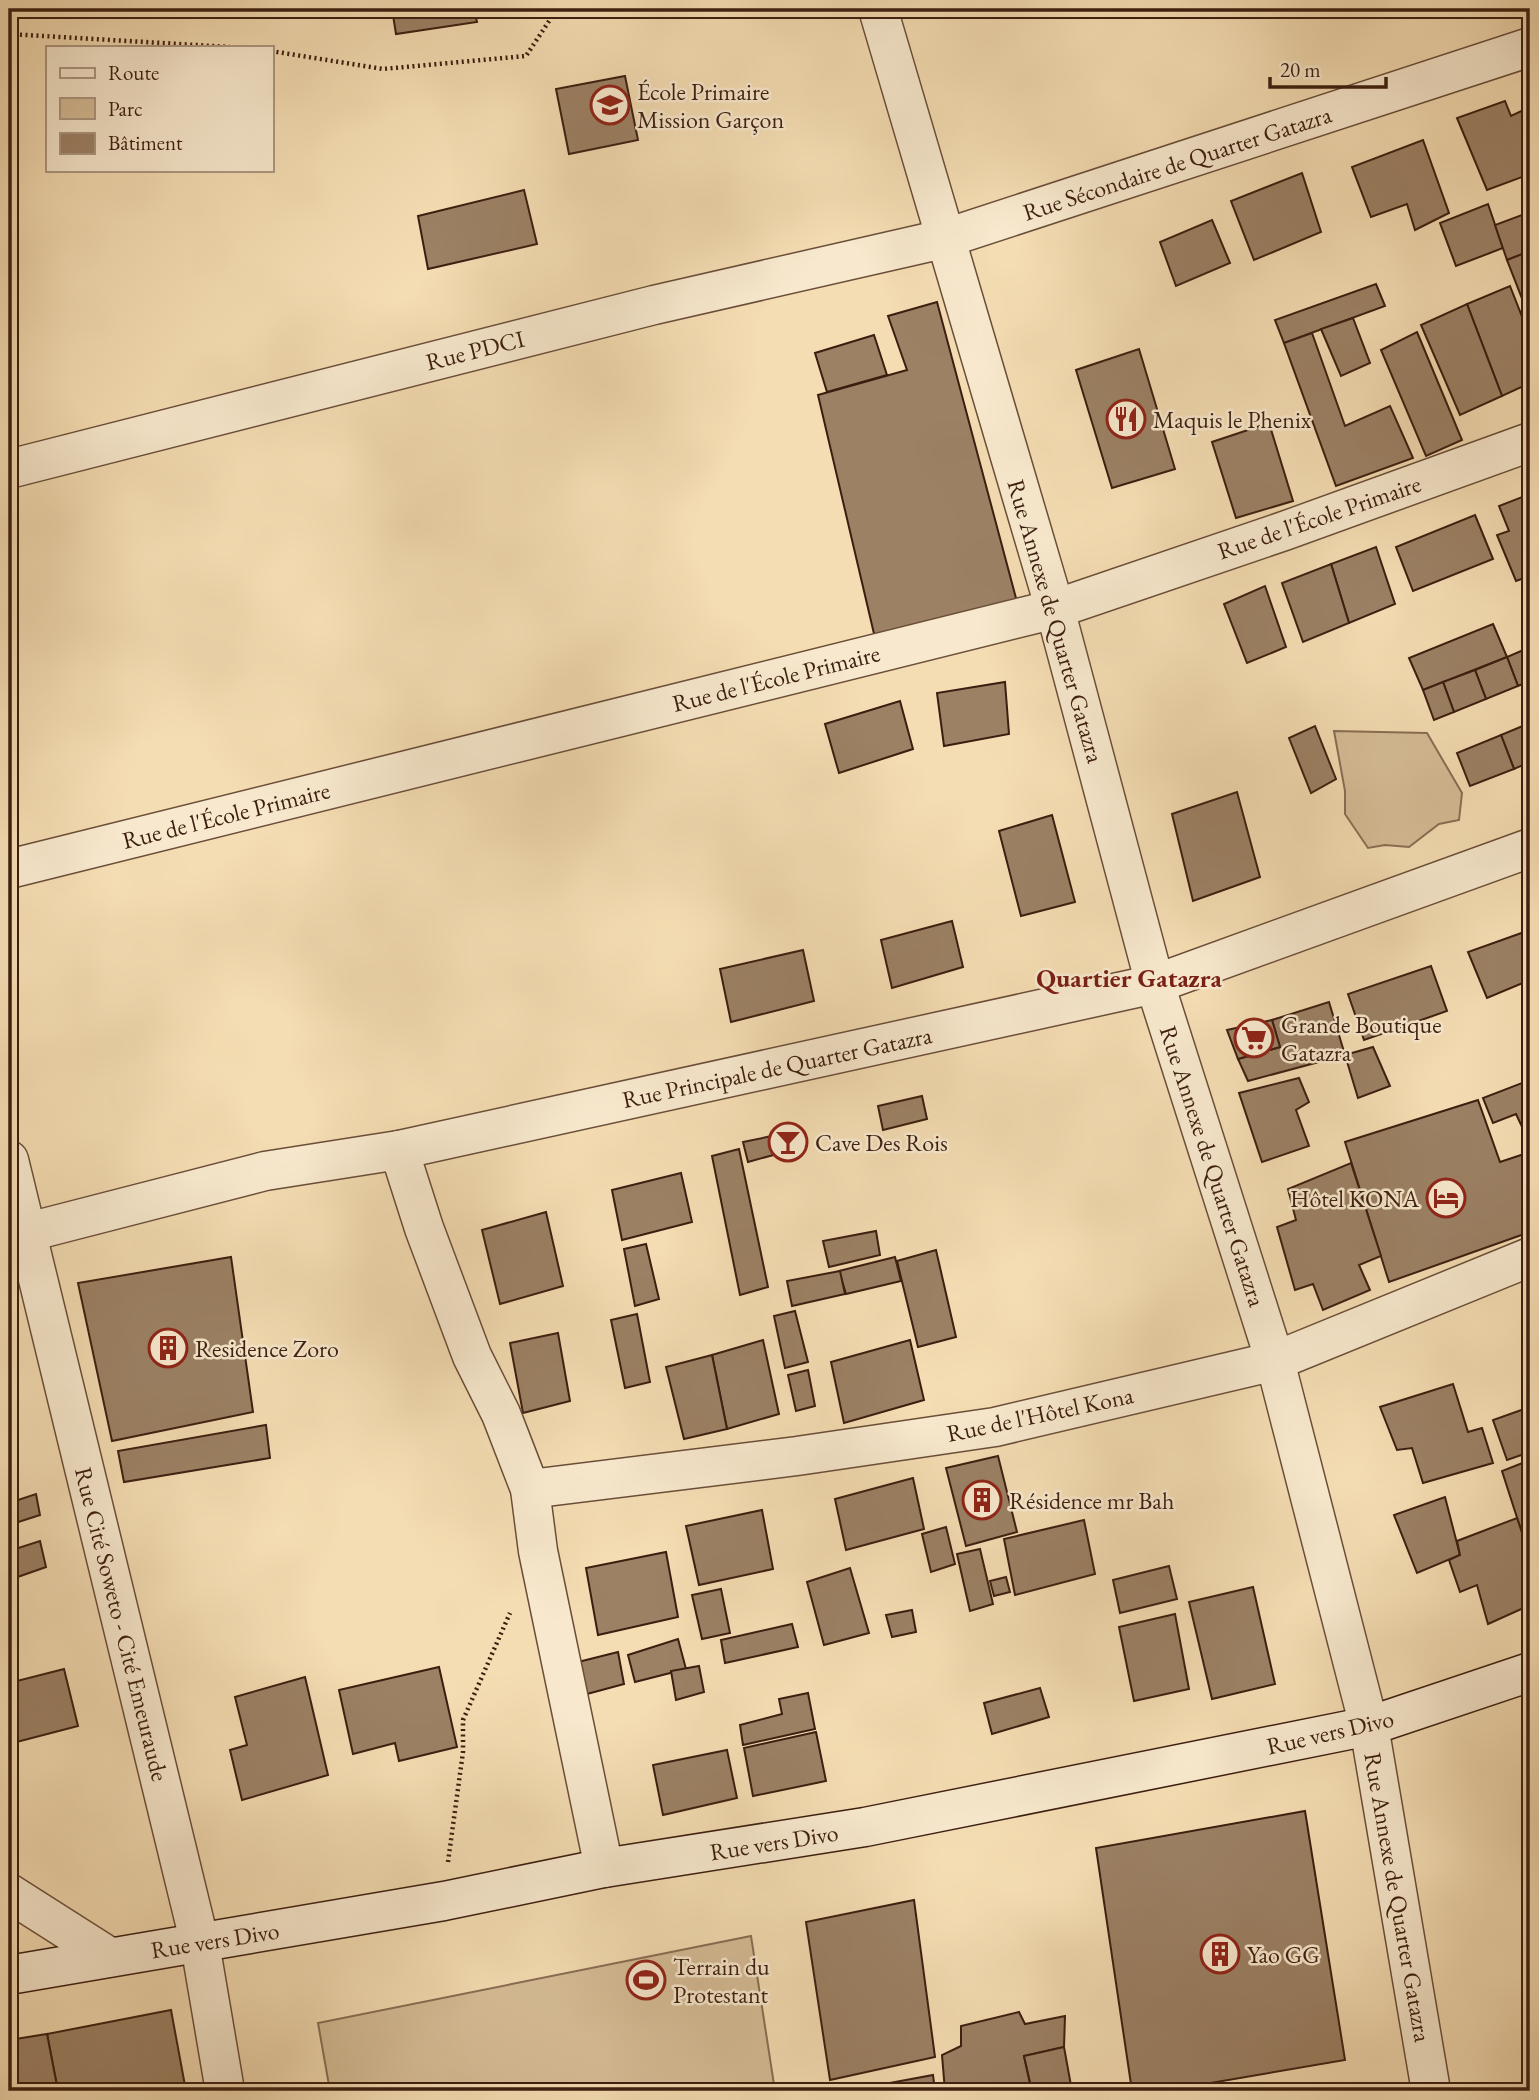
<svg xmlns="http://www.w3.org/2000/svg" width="1539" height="2100" viewBox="0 0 1539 2100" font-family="'EB Garamond',serif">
<rect width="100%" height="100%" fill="#f5ddb3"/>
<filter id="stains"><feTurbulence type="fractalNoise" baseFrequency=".00286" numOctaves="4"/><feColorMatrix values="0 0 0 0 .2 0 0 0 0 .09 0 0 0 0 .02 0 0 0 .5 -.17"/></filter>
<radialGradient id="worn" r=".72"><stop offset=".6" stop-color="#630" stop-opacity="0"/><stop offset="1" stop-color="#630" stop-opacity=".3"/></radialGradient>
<g fill="#d6bd97" stroke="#896e54" stroke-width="2">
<polygon points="1334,731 1427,733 1462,793 1459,820 1439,824 1409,847 1385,845 1368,848 1345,814 1345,791"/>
<polygon points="751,1936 775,2091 330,2091 318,2023"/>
</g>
<g fill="#9c8165" stroke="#3c1e10" stroke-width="2">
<polygon points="392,9 474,9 477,22 396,34"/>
<polygon points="625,76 638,140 569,154 556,89"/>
<polygon points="1505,101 1511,116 1530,107 1530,174 1487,190 1457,118"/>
<polygon points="1423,140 1449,213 1415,230 1407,204 1371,217 1352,167"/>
<polygon points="1302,173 1321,232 1254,260 1231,201"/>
<polygon points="524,190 537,244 428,269 418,216"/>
<polygon points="1488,204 1503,248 1456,266 1440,223"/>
<polygon points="1530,212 1530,251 1507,260 1495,225"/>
<polygon points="1212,220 1230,263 1176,286 1160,242"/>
<polygon points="1530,251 1530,319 1507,260"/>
<polygon points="1376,284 1385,306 1284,343 1275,320"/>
<polygon points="1510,286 1530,337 1530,383 1502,396 1467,304"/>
<polygon points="937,302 1017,602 875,638 818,395 907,370 888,316"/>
<polygon points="1467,304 1502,396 1460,415 1421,325"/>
<polygon points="1353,318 1370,363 1341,376 1321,329"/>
<polygon points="1417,332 1462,440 1426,456 1381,350"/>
<polygon points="1312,333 1345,426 1390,406 1413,458 1336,486 1284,343"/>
<polygon points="874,335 887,375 827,392 815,353"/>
<polygon points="1139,349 1175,469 1112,488 1076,370"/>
<polygon points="1269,423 1293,501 1236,518 1212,442"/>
<polygon points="1530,494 1530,576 1516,581 1497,535 1509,531 1499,506"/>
<polygon points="1475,515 1493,559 1413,591 1396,547"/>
<polygon points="1376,547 1395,604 1349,623 1331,564"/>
<polygon points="1331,564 1349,623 1303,642 1282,583"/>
<polygon points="1265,586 1286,647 1247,663 1224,604"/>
<polygon points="1493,624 1507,657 1423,690 1409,658"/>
<polygon points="1528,648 1530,681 1518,686 1507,657"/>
<polygon points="1507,657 1518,686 1486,699 1475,670"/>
<polygon points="1475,670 1486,699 1454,712 1443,682"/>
<polygon points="1005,682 1009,734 944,746 937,693"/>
<polygon points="1443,682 1454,712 1434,720 1423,690"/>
<polygon points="900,701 913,749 839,773 825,724"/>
<polygon points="1530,723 1530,762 1514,769 1501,735"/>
<polygon points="1315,726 1336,779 1311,793 1289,738"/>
<polygon points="1501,735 1514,769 1470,786 1457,753"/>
<polygon points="1237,792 1260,877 1193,901 1172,814"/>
<polygon points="1052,815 1075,902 1021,916 999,831"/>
<polygon points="952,921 963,967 892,988 881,940"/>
<polygon points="1530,930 1530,980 1487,998 1468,952"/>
<polygon points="803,950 814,1001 731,1022 720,969"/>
<polygon points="1431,966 1447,1011 1364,1040 1348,994"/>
<polygon points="1329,1002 1345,1055 1248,1081 1238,1059 1280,1047 1272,1020"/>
<polygon points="1272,1020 1280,1047 1238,1059 1227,1030"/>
<polygon points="1373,1047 1390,1086 1358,1098 1345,1055"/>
<polygon points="1299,1078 1309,1102 1296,1110 1309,1146 1262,1162 1239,1093"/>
<polygon points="1530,1080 1530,1144 1516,1114 1493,1123 1483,1098"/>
<polygon points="922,1096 927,1119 883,1130 878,1106"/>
<polygon points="1478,1100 1500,1162 1530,1152 1530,1232 1389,1282 1345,1142"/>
<polygon points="801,1129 804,1148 777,1154 772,1136"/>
<polygon points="772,1136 777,1154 748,1162 743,1142"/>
<polygon points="739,1149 768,1287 740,1295 712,1156"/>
<polygon points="1351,1163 1381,1256 1359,1265 1370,1290 1323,1310 1313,1284 1295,1290 1277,1227 1296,1220 1288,1189"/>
<polygon points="681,1173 692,1222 622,1240 612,1190"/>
<polygon points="546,1212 563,1286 500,1304 482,1230"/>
<polygon points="876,1231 880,1255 829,1267 823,1241"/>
<polygon points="646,1244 659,1299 635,1306 624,1249"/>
<polygon points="936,1250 956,1337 918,1347 897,1261"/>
<polygon points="231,1257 253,1412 112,1441 78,1283"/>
<polygon points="895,1257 901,1281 846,1294 839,1271"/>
<polygon points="840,1271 845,1294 792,1306 787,1281"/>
<polygon points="795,1311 808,1362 785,1368 774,1316"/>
<polygon points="637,1314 650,1382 625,1388 611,1320"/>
<polygon points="558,1333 570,1401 523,1413 510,1343"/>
<polygon points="763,1340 779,1414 727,1429 712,1355"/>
<polygon points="910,1340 924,1400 844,1423 831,1362"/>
<polygon points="712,1355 727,1429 684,1439 666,1367"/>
<polygon points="808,1370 815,1406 796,1411 788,1375"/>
<polygon points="1453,1384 1468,1432 1482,1428 1493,1463 1423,1483 1412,1448 1397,1450 1380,1407"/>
<polygon points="1530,1407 1530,1452 1507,1460 1493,1420"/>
<polygon points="266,1425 270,1458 124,1482 118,1451"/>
<polygon points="998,1456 1017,1532 966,1546 946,1468"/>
<polygon points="1530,1460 1530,1526 1521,1530 1502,1471"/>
<polygon points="913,1478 924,1529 846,1550 835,1499"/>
<polygon points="36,1494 40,1515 9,1525 9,1503"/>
<polygon points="1445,1497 1460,1555 1417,1573 1394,1515"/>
<polygon points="762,1510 773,1569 699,1585 686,1526"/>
<polygon points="1517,1518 1530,1556 1530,1605 1488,1624 1477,1585 1460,1592 1449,1560 1460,1555 1457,1541"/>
<polygon points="1084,1520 1095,1574 1015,1595 1004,1539"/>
<polygon points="946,1527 955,1564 931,1572 922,1534"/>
<polygon points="40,1541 46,1567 9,1580 9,1551"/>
<polygon points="980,1549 993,1604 970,1611 957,1554"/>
<polygon points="666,1552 678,1617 598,1635 586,1568"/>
<polygon points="1169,1566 1177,1599 1120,1613 1113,1580"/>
<polygon points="850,1568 869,1633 824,1645 807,1582"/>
<polygon points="1006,1577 1010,1592 994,1596 990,1581"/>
<polygon points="1253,1587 1275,1684 1212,1699 1189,1602"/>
<polygon points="721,1589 730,1633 702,1639 692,1595"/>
<polygon points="912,1610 916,1632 892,1637 886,1615"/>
<polygon points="1175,1614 1189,1689 1134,1701 1119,1627"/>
<polygon points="792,1624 798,1647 725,1663 721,1640"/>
<polygon points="678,1639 686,1669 635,1682 628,1655"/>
<polygon points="618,1652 624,1684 576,1697 570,1664"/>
<polygon points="699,1666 704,1692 676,1700 671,1671"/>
<polygon points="439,1667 457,1747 399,1761 395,1743 353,1754 339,1690"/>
<polygon points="64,1669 78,1726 9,1744 9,1683"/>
<polygon points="305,1677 328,1775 242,1800 230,1750 247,1745 235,1697"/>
<polygon points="1040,1688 1049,1717 992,1734 984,1703"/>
<polygon points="808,1693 815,1729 743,1745 740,1725 782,1714 779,1699"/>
<polygon points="816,1732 826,1781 753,1796 744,1748"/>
<polygon points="727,1750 737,1798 663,1815 653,1765"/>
<polygon points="1305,1811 1345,2060 1164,2091 1132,2091 1096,1848"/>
<polygon points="914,1900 935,2057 830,2080 806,1922"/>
<polygon points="171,2010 186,2091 58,2091 47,2034"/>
<polygon points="1019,2012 1025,2024 1065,2016 1064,2047 1024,2056 1031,2088 1007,2091 945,2091 942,2055 961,2046 961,2026"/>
<polygon points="47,2034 58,2091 9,2091 9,2040"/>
<polygon points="1064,2047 1072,2091 1032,2091 1024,2056"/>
<polygon points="933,2075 935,2091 885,2091 884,2084"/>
</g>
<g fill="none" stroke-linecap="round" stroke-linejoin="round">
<defs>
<g id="minor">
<polyline points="878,9 1055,609 1155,984 1275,1361 1369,1726 1431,2091"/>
<polyline points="9,469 654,305 943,239 1530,47"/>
<polyline points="9,869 1055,609 1284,531 1530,442"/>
<polyline points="399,1150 424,1228 472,1356 501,1414 530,1489 538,1551 604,1868"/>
<polyline points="9,1160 200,1944 225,2091"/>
<polyline points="9,1237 265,1171 399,1150 1155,984 1530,848"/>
<polyline points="530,1489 797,1456 995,1427 1275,1361 1530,1257"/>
<polyline points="9,1893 108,1956"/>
</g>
<polyline id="secondary" points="9,1975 444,1901 604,1868 865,1827 1369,1726 1530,1672"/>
</defs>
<use href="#minor" stroke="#6a4e39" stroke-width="41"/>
<use href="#secondary" stroke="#3c1e10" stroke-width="41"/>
<g stroke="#3c1e10" stroke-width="4.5" stroke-dasharray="2 3.5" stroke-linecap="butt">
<polyline points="9,34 230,47"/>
<polyline points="271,51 383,69 526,56 557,9"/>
<polyline points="448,1862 463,1752 463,1720 510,1613"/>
</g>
<use href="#minor" stroke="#f8e9ce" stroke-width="38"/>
<use href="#secondary" stroke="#f8e9ce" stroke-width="38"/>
</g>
<defs>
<symbol id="school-ring" viewBox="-11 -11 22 22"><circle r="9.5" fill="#f8e9ce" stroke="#8f2418" stroke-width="1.5"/><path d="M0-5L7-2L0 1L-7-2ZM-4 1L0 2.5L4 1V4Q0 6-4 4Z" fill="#8f2418"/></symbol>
<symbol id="restaurant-ring" viewBox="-11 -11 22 22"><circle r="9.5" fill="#f8e9ce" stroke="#8f2418" stroke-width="1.5"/><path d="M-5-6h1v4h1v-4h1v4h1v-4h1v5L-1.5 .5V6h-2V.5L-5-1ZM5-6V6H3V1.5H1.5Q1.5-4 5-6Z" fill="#8f2418"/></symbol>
<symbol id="supermarket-ring" viewBox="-11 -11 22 22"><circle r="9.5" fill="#f8e9ce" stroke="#8f2418" stroke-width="1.5"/><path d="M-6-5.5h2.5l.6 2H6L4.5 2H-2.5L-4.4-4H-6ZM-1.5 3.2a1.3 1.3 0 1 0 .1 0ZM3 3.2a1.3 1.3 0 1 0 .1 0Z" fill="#8f2418"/></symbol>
<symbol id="bar-ring" viewBox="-11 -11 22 22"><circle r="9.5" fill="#f8e9ce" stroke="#8f2418" stroke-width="1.5"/><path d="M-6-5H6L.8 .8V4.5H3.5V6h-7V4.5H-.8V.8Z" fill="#8f2418"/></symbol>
<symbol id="hotel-ring" viewBox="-11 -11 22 22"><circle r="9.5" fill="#f8e9ce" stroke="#8f2418" stroke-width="1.5"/><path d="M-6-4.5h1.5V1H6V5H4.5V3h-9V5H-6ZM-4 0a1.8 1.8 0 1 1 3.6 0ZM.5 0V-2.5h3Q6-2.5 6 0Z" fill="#8f2418"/></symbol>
<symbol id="building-ring" viewBox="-11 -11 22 22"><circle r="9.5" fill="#f8e9ce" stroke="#8f2418" stroke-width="1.5"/><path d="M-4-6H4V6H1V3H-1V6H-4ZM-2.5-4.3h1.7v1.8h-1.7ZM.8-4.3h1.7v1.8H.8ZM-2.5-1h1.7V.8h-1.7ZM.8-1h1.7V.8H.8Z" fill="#8f2418"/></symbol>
<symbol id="stadium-ring" viewBox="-11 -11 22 22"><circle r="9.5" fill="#f8e9ce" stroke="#8f2418" stroke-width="1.5"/><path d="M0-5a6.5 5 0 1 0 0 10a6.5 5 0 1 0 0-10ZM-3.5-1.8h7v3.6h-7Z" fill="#8f2418"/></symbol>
</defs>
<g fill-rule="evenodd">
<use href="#school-ring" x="588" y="83" width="44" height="44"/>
<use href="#restaurant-ring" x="1104" y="397" width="44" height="44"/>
<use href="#supermarket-ring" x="1232" y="1016" width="44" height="44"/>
<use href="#bar-ring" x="766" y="1120" width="44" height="44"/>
<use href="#hotel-ring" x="1424" y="1176" width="44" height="44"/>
<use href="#building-ring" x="146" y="1326" width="44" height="44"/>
<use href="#building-ring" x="960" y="1478" width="44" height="44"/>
<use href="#building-ring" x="1198" y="1932" width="44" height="44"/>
<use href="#stadium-ring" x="624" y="1958" width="44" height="44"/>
</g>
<g text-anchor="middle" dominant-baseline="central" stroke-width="5" stroke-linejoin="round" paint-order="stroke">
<g font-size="24" fill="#3c1e10" stroke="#f8e9ce" text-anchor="start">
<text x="637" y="91">École Primaire<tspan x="637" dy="28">Mission Garçon</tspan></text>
<text x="1153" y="419">Maquis le Phenix</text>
<text x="1281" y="1024">Grande Boutique<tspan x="1281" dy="28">Gatazra</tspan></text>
<text x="815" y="1142">Cave Des Rois</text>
<text x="1419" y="1198" text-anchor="end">Hôtel KONA</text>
<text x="195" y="1348">Residence Zoro</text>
<text x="1009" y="1500">Résidence mr Bah</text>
<text x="1247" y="1954">Yao GG</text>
<text x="673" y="1966">Terrain du<tspan x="673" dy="28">Protestant</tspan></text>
</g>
<g font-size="24" fill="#3c1e10" stroke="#f8e9ce">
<text transform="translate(1177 163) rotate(-18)">Rue Sécondaire de Quarter Gatazra</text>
<text transform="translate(475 350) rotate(-14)">Rue PDCI</text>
<text transform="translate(1319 517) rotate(-19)">Rue de l'École Primaire</text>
<text transform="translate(1056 621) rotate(74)">Rue Annexe de Quarter Gatazra</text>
<text transform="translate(776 678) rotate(-14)">Rue de l'École Primaire</text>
<text transform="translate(226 815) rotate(-14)">Rue de l'École Primaire</text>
<text transform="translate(777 1067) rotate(-12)">Rue Principale de Quarter Gatazra</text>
<text transform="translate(1213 1166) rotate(72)">Rue Annexe de Quarter Gatazra</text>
<text transform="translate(1040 1414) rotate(-12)">Rue de l'Hôtel Kona</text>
<text transform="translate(122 1624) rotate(76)">Rue Cité Soweto - Cité Emeuraude</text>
<text transform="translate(1330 1732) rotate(-13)">Rue vers Divo</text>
<text transform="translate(774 1842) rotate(-9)">Rue vers Divo</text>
<text transform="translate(1398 1897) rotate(80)">Rue Annexe de Quarter Gatazra</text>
<text transform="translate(215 1940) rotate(-9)">Rue vers Divo</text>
</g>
<g font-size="26" font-weight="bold" fill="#7a1f14" stroke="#f8e9ce">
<text x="1129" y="978">Quartier Gatazra</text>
</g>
</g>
<rect width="1539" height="2100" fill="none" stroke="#f5ddb3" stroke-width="35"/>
<rect x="10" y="10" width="1518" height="2079" fill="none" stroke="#3c1e10" stroke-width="3.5"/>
<rect x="18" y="18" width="1504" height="2065" fill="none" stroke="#3c1e10" stroke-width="2"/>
<rect x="46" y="46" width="228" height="126" fill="#f8e9ce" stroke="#ad9882" stroke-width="2"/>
<rect x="60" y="68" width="35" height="10" fill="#f8e9ce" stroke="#ad9882" stroke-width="2"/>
<text x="108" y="80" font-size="21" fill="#3c1e10">Route</text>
<rect x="60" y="98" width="35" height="21" fill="#d6bd97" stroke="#ad9882" stroke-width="2"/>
<text x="108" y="116" font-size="21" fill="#3c1e10">Parc</text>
<rect x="60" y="133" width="35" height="21" fill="#9c8165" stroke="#ad9882" stroke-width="2"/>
<text x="108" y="150" font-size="21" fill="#3c1e10">Bâtiment</text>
<path d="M1270 77v10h116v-10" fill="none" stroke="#3c1e10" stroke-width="3.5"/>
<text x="1280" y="77" font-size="21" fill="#3c1e10" stroke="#f8e9ce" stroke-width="5" paint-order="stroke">20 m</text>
<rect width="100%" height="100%" filter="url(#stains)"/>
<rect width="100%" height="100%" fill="url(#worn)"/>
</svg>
